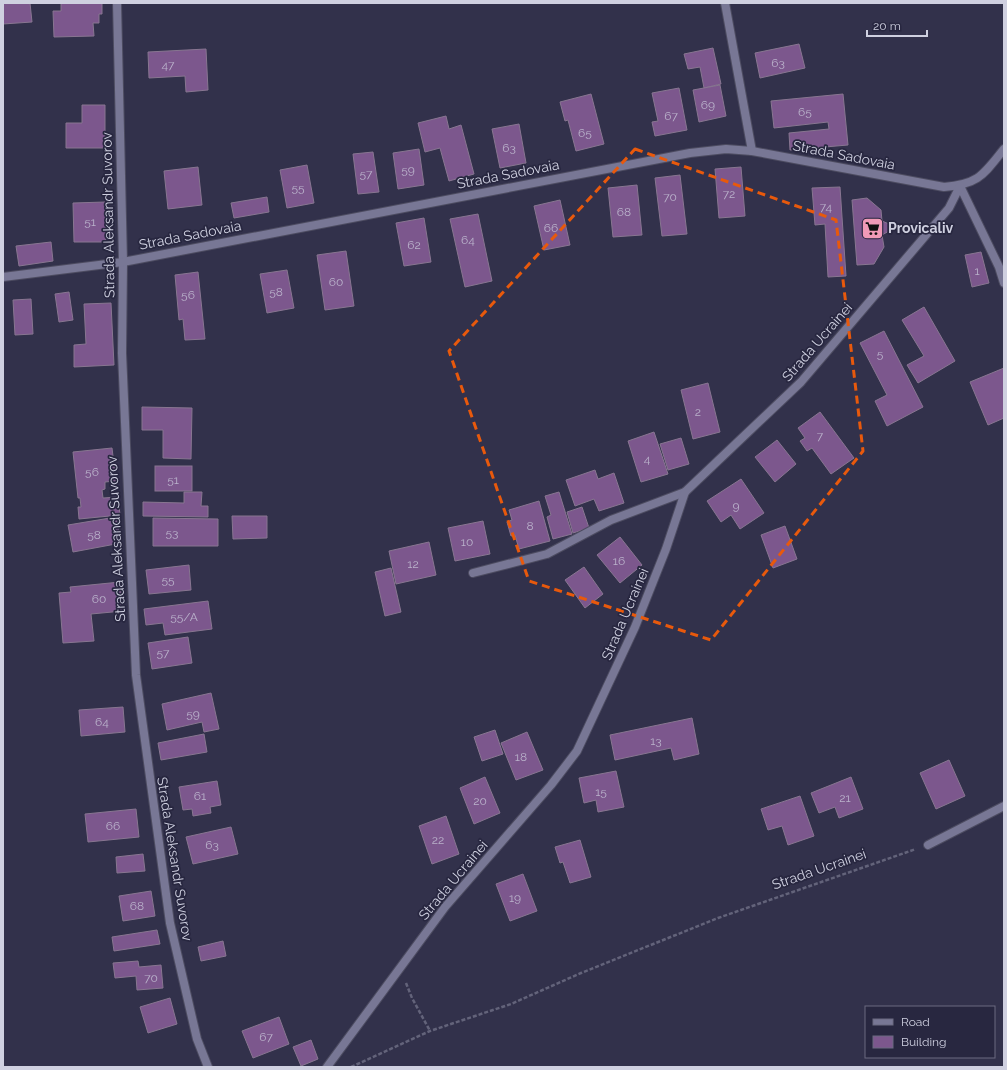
<svg xmlns="http://www.w3.org/2000/svg" width="1007" height="1070" viewBox="0 0 1007 1070" font-family="Raleway,sans-serif">
<rect width="100%" height="100%" fill="#32314b"/>
<g fill="#7c578d" stroke="#887691">
<polygon points="3,3 30,3 32,22 3,24"/>
<polygon points="61,3 102,3 102,14 99,14 99,23 93,23 94,36 54,37 53,11 61,11"/>
<polygon points="799,44 805,68 760,78 755,53"/>
<polygon points="713,48 721,84 704,88 700,67 688,69 684,54"/>
<polygon points="206,49 208,90 186,92 185,76 149,78 148,52"/>
<polygon points="720,85 726,116 699,122 693,90"/>
<polygon points="679,88 687,130 655,136 652,122 658,121 652,93"/>
<polygon points="591,94 604,144 576,151 568,120 565,121 560,102"/>
<polygon points="843,94 848,145 790,150 789,133 829,129 828,122 774,128 771,101"/>
<polygon points="82,105 105,105 105,148 66,148 66,123 82,123"/>
<polygon points="446,116 449,129 461,125 474,174 449,181 440,148 425,152 418,123"/>
<polygon points="519,124 526,163 500,168 492,129"/>
<polygon points="419,149 424,185 398,189 393,153"/>
<polygon points="373,152 379,192 358,194 353,154"/>
<polygon points="307,165 314,203 287,208 280,170"/>
<polygon points="198,167 202,205 168,209 164,171"/>
<polygon points="741,167 745,216 719,218 715,169"/>
<polygon points="680,175 687,234 662,236 655,178"/>
<polygon points="637,185 642,235 613,237 608,188"/>
<polygon points="840,187 846,276 828,277 825,224 815,225 812,188"/>
<polygon points="267,197 269,212 234,218 231,203"/>
<polygon points="867,198 881,210 882,221 889,224 889,231 882,235 884,247 874,264 857,265 852,200"/>
<polygon points="560,200 570,245 544,250 534,206"/>
<polygon points="105,202 106,242 74,242 73,203"/>
<polygon points="478,214 492,281 465,287 450,219"/>
<polygon points="424,218 431,262 404,266 396,223"/>
<polygon points="51,242 53,261 19,266 16,246"/>
<polygon points="346,251 354,306 325,310 317,255"/>
<polygon points="981,252 989,283 972,287 965,255"/>
<polygon points="287,270 294,308 267,313 260,274"/>
<polygon points="198,272 205,339 185,340 183,319 179,320 175,275"/>
<polygon points="69,292 73,320 59,322 55,294"/>
<polygon points="31,299 33,334 15,335 13,300"/>
<polygon points="111,303 114,365 74,367 74,345 86,344 84,304"/>
<polygon points="924,307 955,361 918,383 907,365 924,356 902,320"/>
<polygon points="884,331 923,407 887,426 875,401 887,395 860,343"/>
<polygon points="1004,368 1004,418 988,425 970,382"/>
<polygon points="708,383 720,432 693,439 681,390"/>
<polygon points="142,407 192,408 191,459 163,458 163,430 142,430"/>
<polygon points="820,412 854,458 831,474 812,448 807,451 800,441 805,438 798,428"/>
<polygon points="654,432 668,474 641,482 628,441"/>
<polygon points="681,438 689,464 668,470 660,444"/>
<polygon points="777,440 796,464 775,482 755,457"/>
<polygon points="112,448 116,481 105,482 105,489 102,490 103,498 118,497 120,515 79,519 78,507 81,507 80,498 78,498 73,452"/>
<rect x="155" y="466" width="37" height="25"/>
<polygon points="595,470 598,479 614,473 624,503 599,511 594,499 575,506 566,480"/>
<polygon points="741,479 764,513 740,529 731,515 721,522 707,501"/>
<polygon points="184,492 202,492 201,506 208,506 208,517 143,516 143,502 184,503"/>
<polygon points="559,492 572,534 553,539 547,517 551,515 545,496"/>
<polygon points="539,501 550,541 519,549 515,535 511,536 507,522 512,520 509,510"/>
<polygon points="582,507 589,528 573,533 567,512"/>
<polygon points="232,516 267,516 267,538 233,539"/>
<polygon points="116,517 121,543 73,552 68,525"/>
<polygon points="153,518 218,519 218,546 153,546"/>
<polygon points="483,521 490,554 455,561 448,528"/>
<polygon points="785,526 797,559 773,568 761,535"/>
<polygon points="620,537 642,565 620,583 597,555"/>
<polygon points="429,542 436,575 396,584 389,551"/>
<polygon points="189,565 191,590 149,594 146,570"/>
<polygon points="584,567 603,594 585,608 565,580"/>
<polygon points="391,568 401,612 385,616 375,572"/>
<polygon points="120,582 123,611 91,614 94,641 63,643 59,593 71,592 70,587"/>
<polygon points="208,601 212,629 165,635 163,623 146,625 144,609"/>
<polygon points="188,637 192,663 152,669 148,643"/>
<polygon points="211,693 219,729 204,732 202,722 167,730 162,704"/>
<polygon points="123,707 125,732 81,736 79,710"/>
<polygon points="692,718 699,754 674,760 671,748 615,760 610,735"/>
<polygon points="495,730 503,754 482,761 474,737"/>
<polygon points="527,732 543,770 516,780 501,743"/>
<polygon points="204,734 207,752 161,760 158,743"/>
<polygon points="949,760 965,796 936,809 920,773"/>
<polygon points="616,771 624,807 598,812 596,800 584,803 579,778"/>
<polygon points="485,777 500,813 474,824 460,788"/>
<polygon points="851,777 863,809 839,818 835,807 819,813 811,793"/>
<polygon points="217,781 221,805 210,807 211,813 193,816 192,809 183,810 179,787"/>
<polygon points="800,796 814,836 788,845 782,826 768,830 761,809"/>
<polygon points="136,809 139,837 88,842 85,814"/>
<polygon points="446,816 459,854 432,864 419,826"/>
<polygon points="231,827 238,854 193,864 186,837"/>
<polygon points="580,840 591,877 570,883 563,862 560,863 555,847"/>
<polygon points="143,854 145,871 117,873 116,857"/>
<polygon points="523,874 537,911 510,921 496,884"/>
<polygon points="151,891 155,916 123,921 119,896"/>
<polygon points="157,930 160,944 114,951 112,937"/>
<polygon points="223,941 226,956 201,961 198,947"/>
<polygon points="138,961 139,967 161,965 163,988 137,990 136,976 115,978 113,963"/>
<polygon points="170,998 177,1024 148,1033 140,1007"/>
<polygon points="279,1017 289,1044 253,1058 242,1031"/>
<polygon points="311,1040 318,1059 301,1066 293,1047"/>
</g>
<g fill="none" stroke-linecap="round" stroke-linejoin="round">
<defs>
<g id="minor">
<polyline points="117,3 123,262 122,353 136,675 170,923 197,1039 208,1067"/>
<polyline points="725,3 752,151"/>
<polyline points="960,186 999,267 1004,283"/>
<path d="M3 277 123 262 690 153 726 149 752 151 944 187C979 184 983 175 1004 149"/>
<polyline points="473,573 547,554 611,520 685,492"/>
<polyline points="928,845 1004,806"/>
<polyline points="327,1067 445,907 551,785 577,751 635,627 666,549 685,492 801,382 949,208 960,186"/>
</g>
</defs>
<use href="#minor" stroke="#4d4c61" stroke-width="10"/>
<g stroke="#63637a" stroke-width="2.5" stroke-dasharray="4 2" stroke-linecap="butt">
<polyline points="406,983 412,998 430,1031"/>
<polyline points="351,1067 430,1031 511,1004 581,973 718,918 916,849"/>
</g>
<use href="#minor" stroke="#787795" stroke-width="8"/>
</g>
<path fill="none" stroke="#e8590c" stroke-width="3" stroke-dasharray="8 5" stroke-linejoin="round" d="M635 149 836 220 863 451 711 640 529 581 449 351Z"/>
<defs>
<symbol id="supermarket-square" viewBox="-11 -11 22 22"><rect x="-9" y="-9" width="18" height="18" rx="4" fill="#f09ab7" stroke="#282740"/><path d="M-6-5.5h2.5l.6 2H6L4.5 2H-2.5L-4.4-4H-6ZM-1.5 3.2a1.3 1.3 0 1 0 .1 0ZM3 3.2a1.3 1.3 0 1 0 .1 0Z" fill="#111"/></symbol>
</defs>
<g fill-rule="evenodd">
<use href="#supermarket-square" x="860" y="216" width="25" height="25"/>
</g>
<g text-anchor="middle" dominant-baseline="central" stroke-width="3.5" stroke-linejoin="round" paint-order="stroke">
<g font-size="12" fill="#bab2cb">
<text x="778" y="63">63</text>
<text x="168" y="65">47</text>
<text x="708" y="105">69</text>
<text x="805" y="112">65</text>
<text x="671" y="116">67</text>
<text x="585" y="133">65</text>
<text x="509" y="148">63</text>
<text x="408" y="170">59</text>
<text x="366" y="174">57</text>
<text x="298" y="188">55</text>
<text x="729" y="194">72</text>
<text x="670" y="197">70</text>
<text x="826" y="207">74</text>
<text x="624" y="212">68</text>
<text x="90" y="222">51</text>
<text x="551" y="228">66</text>
<text x="468" y="240">64</text>
<text x="414" y="245">62</text>
<text x="977" y="271">1</text>
<text x="336" y="282">60</text>
<text x="276" y="292">58</text>
<text x="188" y="295">56</text>
<text x="880" y="354">5</text>
<text x="698" y="412">2</text>
<text x="820" y="436">7</text>
<text x="647" y="459">4</text>
<text x="92" y="472">56</text>
<text x="173" y="480">51</text>
<text x="736" y="506">9</text>
<text x="530" y="526">8</text>
<text x="172" y="533">53</text>
<text x="94" y="535">58</text>
<text x="467" y="542">10</text>
<text x="619" y="561">16</text>
<text x="413" y="564">12</text>
<text x="168" y="580">55</text>
<text x="99" y="599">60</text>
<text x="184" y="617">55/A</text>
<text x="163" y="653">57</text>
<text x="193" y="714">59</text>
<text x="102" y="722">64</text>
<text x="656" y="741">13</text>
<text x="521" y="757">18</text>
<text x="601" y="792">15</text>
<text x="200" y="796">61</text>
<text x="845" y="798">21</text>
<text x="480" y="801">20</text>
<text x="113" y="826">66</text>
<text x="438" y="840">22</text>
<text x="212" y="845">63</text>
<text x="515" y="898">19</text>
<text x="137" y="906">68</text>
<text x="151" y="978">70</text>
<text x="266" y="1037">67</text>
</g>
<g font-size="14" fill="#cfd0e0" stroke="#282740">
<text transform="translate(844 155) rotate(11)">Strada Sadovaia</text>
<text transform="translate(508 174) rotate(-11)">Strada Sadovaia</text>
<text transform="translate(108 215) rotate(-91)">Strada Aleksandr Suvorov</text>
<text transform="translate(190 235) rotate(-11)">Strada Sadovaia</text>
<text transform="translate(817 342) rotate(-49)">Strada Ucrainei</text>
<text transform="translate(116 539) rotate(-93)">Strada Aleksandr Suvorov</text>
<text transform="translate(625 614) rotate(-67)">Strada Ucrainei</text>
<text transform="translate(175 859) rotate(81)">Strada Aleksandr Suvorov</text>
<text transform="translate(819 869) rotate(-19)">Strada Ucrainei</text>
<text transform="translate(453 880) rotate(-50)">Strada Ucrainei</text>
</g>
<g font-size="14" font-weight="bold" fill="#cfd0e0" stroke="#282740" text-anchor="start">
<text x="888" y="228">Provicaliv</text>
</g>
</g>
<rect width="1007" height="1070" fill="none" stroke="#cfd0e0" stroke-width="8"/>
<rect x="865" y="1006" width="130" height="52" fill="#282740" stroke="#6b6b80"/>
<rect x="873" y="1019" width="20" height="6" fill="#787795" stroke="#6b6b80"/>
<text x="901" y="1026" font-size="12" fill="#cfd0e0">Road</text>
<rect x="873" y="1036" width="20" height="12" fill="#7c578d" stroke="#6b6b80"/>
<text x="901" y="1046" font-size="12" fill="#cfd0e0">Building</text>
<path d="M867 30v6h60v-6" fill="none" stroke="#cfd0e0" stroke-width="2"/>
<text x="873" y="30" font-size="12" fill="#cfd0e0" stroke="#282740" stroke-width="3" paint-order="stroke">20 m</text>
</svg>
